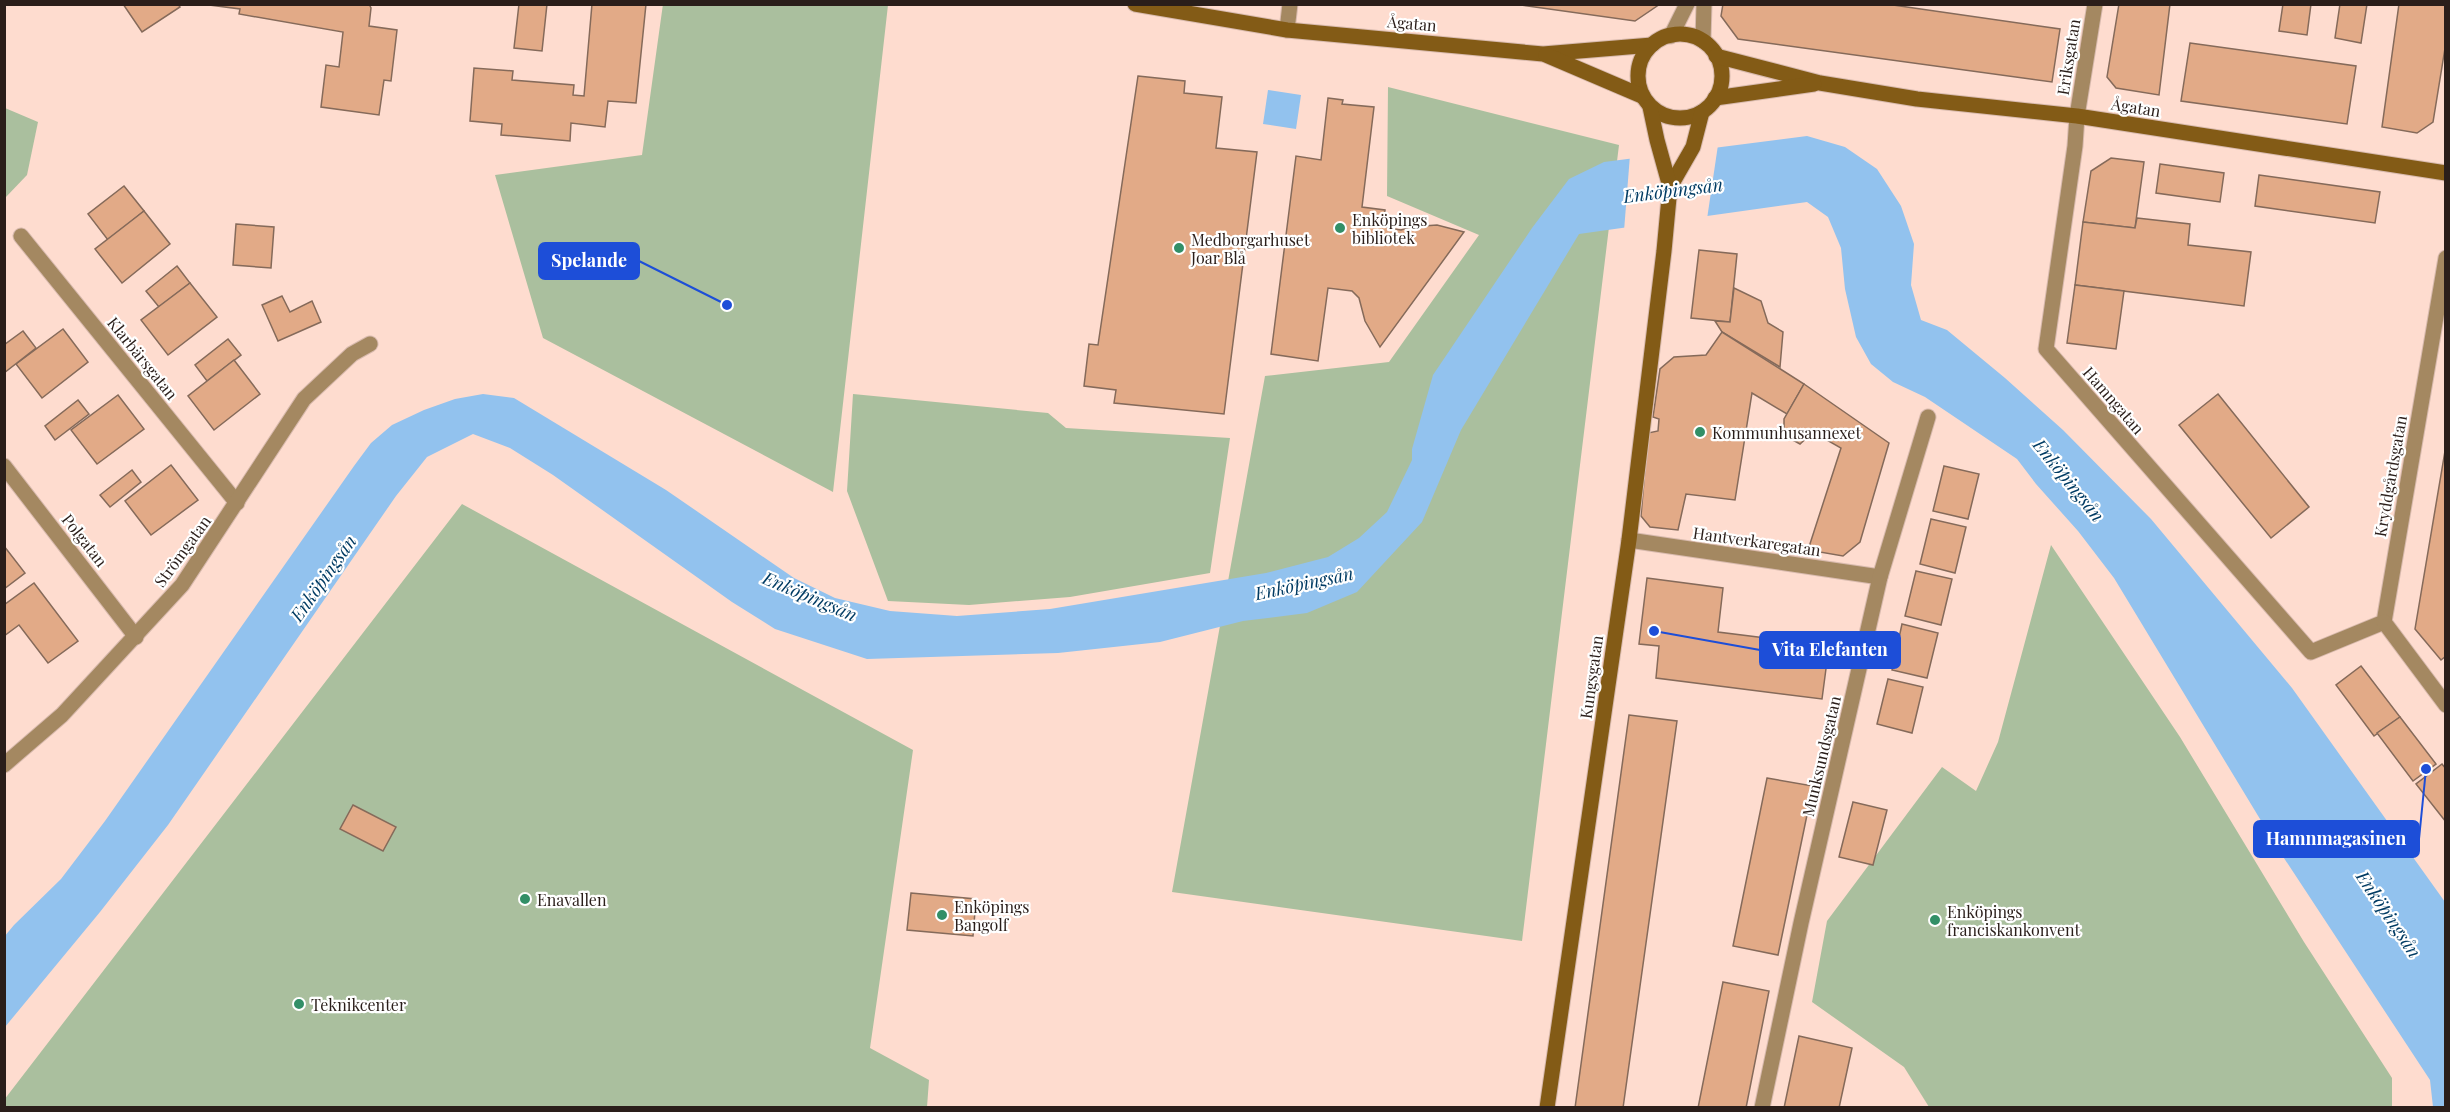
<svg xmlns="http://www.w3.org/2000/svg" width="2450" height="1112" viewBox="0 0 2450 1112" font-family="'Playfair Display',serif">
<rect width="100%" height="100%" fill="#fedccf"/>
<g fill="#aabf9e">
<polygon points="663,4 888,5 833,492 543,338 495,175 642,155"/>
<polygon points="1388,87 1619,145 1522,941 1172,892 1265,376 1389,362 1479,235 1387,196"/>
<polygon points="5,108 38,122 27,175 5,198"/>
<polygon points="853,394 1048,413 1066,428 1230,438 1210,573 1070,597 969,605 888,601 847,491"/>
<polygon points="462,504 913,750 870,1048 929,1080 927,1107 5,1108 4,1100"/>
<polygon points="2051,545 2180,737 2304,942 2392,1078 2392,1107 1929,1107 1904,1067 1812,1002 1827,921 1942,767 1976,791 1998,742"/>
</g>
<g fill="#92c2ee">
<polygon points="1268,90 1301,95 1296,129 1263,124"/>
<polygon points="1807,136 1845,147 1877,169 1901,206 1914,244 1911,285 1921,320 1947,330 2005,378 2063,430 2151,519 2292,688 2445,902 2445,1107 2433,1107 2430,1080 2280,852 2114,578 2078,531 2036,484 2017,459 1925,397 1893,382 1871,364 1856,337 1845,289 1841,248 1828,217 1807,202 1579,234 1461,430 1422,522 1357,592 1307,613 1243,621 1160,642 1058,653 867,659 775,629 732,602 553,475 510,448 473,434 427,457 396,496 168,825 100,912 5,1027 4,937 14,925 61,879 105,821 354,466 371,443 392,425 424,410 455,399 483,394 514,398 666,490 794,578 835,598 890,611 957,616 1050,609 1266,573 1328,557 1359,538 1387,512 1412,460 1412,449 1433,375 1532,228 1569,179 1604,162"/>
</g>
<polygon fill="#fedccf" points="1718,145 1707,219 1624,231 1630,155"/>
<g fill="#e2aa87" stroke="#856a5a" stroke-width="1.5">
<polygon points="123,4 178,4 180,7 142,32"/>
<polygon points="369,4 371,8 369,26 397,30 391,81 384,80 379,115 321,107 326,65 339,67 343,32 239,14 240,9 209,5"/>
<polygon points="519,4 547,4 542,51 514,48"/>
<polygon points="592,4 646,4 636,103 608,101 605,127 571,123 570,141 501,135 502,124 470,121 474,68 513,71 512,80 574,85 573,95 584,96"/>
<polygon points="1514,4 1660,4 1635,21"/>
<polygon points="1723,4 1886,4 2060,29 2052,82 1738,39 1721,16"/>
<polygon points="2119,4 2170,4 2159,95 2116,88 2107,77"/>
<polygon points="2283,4 2311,4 2307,35 2279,31"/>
<polygon points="2340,4 2367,4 2361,43 2335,38"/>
<polygon points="2399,4 2446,4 2446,42 2433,122 2417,133 2382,127"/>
<polygon points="2190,43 2356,66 2347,124 2181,101"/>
<polygon points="1138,76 1185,81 1184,93 1222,97 1216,148 1257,152 1224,414 1114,403 1116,390 1084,386 1089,344 1098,345"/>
<polygon points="1328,98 1343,100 1342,104 1374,107 1362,207 1385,210 1384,227 1401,230 1410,227 1437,225 1464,232 1380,347 1365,321 1359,298 1352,291 1328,288 1318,361 1271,354 1296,156 1321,160"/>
<polygon points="2111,158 2144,162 2135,228 2083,222 2091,171"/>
<polygon points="2160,164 2224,173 2220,202 2156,193"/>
<polygon points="2259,175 2380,192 2375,223 2255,206"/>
<polygon points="124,186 144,211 108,240 88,214"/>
<polygon points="144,211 170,244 122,283 95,249"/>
<polygon points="2137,218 2190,224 2188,245 2251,252 2244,306 2075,285 2083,222 2135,228"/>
<polygon points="236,224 274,227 271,268 233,265"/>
<polygon points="1699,250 1737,254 1730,322 1691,318"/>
<polygon points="177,266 190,283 159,307 146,291"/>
<polygon points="190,283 217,317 168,355 141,320"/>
<polygon points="2075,285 2124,291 2116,349 2067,343"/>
<polygon points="1734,288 1761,301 1768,323 1783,332 1780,367 1722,332 1715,321 1730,322"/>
<polygon points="282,296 290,312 312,301 321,322 278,341 262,305"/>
<polygon points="63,329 88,362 42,398 16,364"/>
<polygon points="23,331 36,348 4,373 4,345"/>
<polygon points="1722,332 1804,384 1787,414 1752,393 1735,500 1686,494 1678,530 1650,527 1641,516 1648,433 1658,431 1659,419 1653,417 1660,369 1674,357 1706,355"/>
<polygon points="228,339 241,355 207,381 195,365"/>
<polygon points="234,360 260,394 214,430 188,396"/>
<polygon points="1804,384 1889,443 1860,542 1843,556 1808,550 1841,448 1813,432 1800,444 1784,435 1784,419"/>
<polygon points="2218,394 2309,507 2271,538 2179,425"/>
<polygon points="118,395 144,429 97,464 71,430"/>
<polygon points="78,400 89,414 55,440 45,426"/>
<polygon points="2446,445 2446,656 2441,660 2415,629"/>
<polygon points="171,465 198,500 151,535 125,501"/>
<polygon points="1944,466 1979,474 1968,519 1933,511"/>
<polygon points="132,470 141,482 110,507 100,495"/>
<polygon points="1931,519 1966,527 1955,573 1920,564"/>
<polygon points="4,546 25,573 4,589"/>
<polygon points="1916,571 1952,579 1941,625 1905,616"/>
<polygon points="1647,578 1723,588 1718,632 1829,646 1822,699 1656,678 1659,646 1639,644"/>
<polygon points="34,583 78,641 48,663 19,625 4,636 4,605"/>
<polygon points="1902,624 1938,633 1927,678 1892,670"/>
<polygon points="2361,666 2400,717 2374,736 2336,685"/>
<polygon points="1888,679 1923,687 1912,733 1877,724"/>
<polygon points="1629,715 1677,721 1623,1108 1575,1108"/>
<polygon points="2400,717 2436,764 2413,781 2377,733"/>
<polygon points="2442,764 2446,769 2446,822 2416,784"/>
<polygon points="1767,778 1813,786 1778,955 1733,946"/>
<polygon points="1853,802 1887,810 1873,865 1839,857"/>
<polygon points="353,805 396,827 383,851 340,829"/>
<polygon points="911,893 976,899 973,936 907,930"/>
<polygon points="1723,982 1769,991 1746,1108 1698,1108"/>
<polygon points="1799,1036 1852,1048 1839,1108 1784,1108"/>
</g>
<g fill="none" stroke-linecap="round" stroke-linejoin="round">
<defs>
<g id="street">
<polyline points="2095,4 2077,116 2075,146 2046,349 2311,652 2384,622 2446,258"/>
<polyline points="1287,30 1290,4"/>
<polyline points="1671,36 1687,4"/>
<polyline points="1703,41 1704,4"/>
<polyline points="21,236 237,503"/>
<polyline points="4,466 136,637"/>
<polyline points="1629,540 1880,577"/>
<polyline points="2384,622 2446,705"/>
<polyline points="4,765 62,715 182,585 304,399 352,354 370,344"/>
<polyline points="1762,1108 1801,923 1880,577 1928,417"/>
</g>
<g id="secondary">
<polyline points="1135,4 1287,30 1543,54 1652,45"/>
<circle cx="1680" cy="76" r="42"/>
<polyline points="1546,55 1642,96"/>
<polyline points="1716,56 1820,83 1917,99 2077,116 2446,173"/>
<polyline points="1715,98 1814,84"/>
<polyline points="1670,187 1693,147 1702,112"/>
<polyline points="1547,1108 1629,540 1664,251 1670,187 1657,140 1650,107"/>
</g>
</defs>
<use href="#street" stroke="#d8baae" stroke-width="17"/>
<use href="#secondary" stroke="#d8baae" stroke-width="17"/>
<use href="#street" stroke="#a48861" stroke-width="15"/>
<use href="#secondary" stroke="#835b16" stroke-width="15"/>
</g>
<g fill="#328f67" stroke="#fff" stroke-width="2">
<circle cx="1340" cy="228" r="6"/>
<circle cx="1179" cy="248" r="6"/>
<circle cx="1700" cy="432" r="6"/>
<circle cx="525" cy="899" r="6"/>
<circle cx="942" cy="915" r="6"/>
<circle cx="1935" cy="920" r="6"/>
<circle cx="299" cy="1004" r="6"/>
</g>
<g text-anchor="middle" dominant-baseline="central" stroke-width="4.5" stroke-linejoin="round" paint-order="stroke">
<g font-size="16" fill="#2a1e1a" stroke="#fff">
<text transform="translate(1412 23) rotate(5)">Ågatan</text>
<text transform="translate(2068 57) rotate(-81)">Eriksgatan</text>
<text transform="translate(2136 107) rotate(9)">Ågatan</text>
<text transform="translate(143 358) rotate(51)">Klarbärsgatan</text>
<text transform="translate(2114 400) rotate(49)">Hamngatan</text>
<text transform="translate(2390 476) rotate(-80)">Kryddgårdsgatan</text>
<text transform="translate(85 540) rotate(52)">Polgatan</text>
<text transform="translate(1757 541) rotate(8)">Hantverkaregatan</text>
<text transform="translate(182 551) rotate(-54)">Strömgatan</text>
<text transform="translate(1591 677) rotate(-82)">Kungsgatan</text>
<text transform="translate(1821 756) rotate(-77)">Munksundsgatan</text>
</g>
<g font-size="16" fill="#2a1e1a" stroke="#fff" text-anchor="start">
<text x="1352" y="219">Enköpings<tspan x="1352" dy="18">bibliotek</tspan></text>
<text x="1191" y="239">Medborgarhuset<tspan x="1191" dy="18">Joar Blå</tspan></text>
<text x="1712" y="432">Kommunhusannexet</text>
<text x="537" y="899">Enavallen</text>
<text x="954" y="906">Enköpings<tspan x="954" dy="18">Bangolf</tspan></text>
<text x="1947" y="911">Enköpings<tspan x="1947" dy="18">franciskankonvent</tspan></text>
<text x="311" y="1004">Teknikcenter</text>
</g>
<g font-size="18" font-style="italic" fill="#003b63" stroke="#fff">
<text transform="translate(1673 190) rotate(-7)">Enköpingsån</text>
<text transform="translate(2069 480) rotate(51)">Enköpingsån</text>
<text transform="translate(323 578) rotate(-55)">Enköpingsån</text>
<text transform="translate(1304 583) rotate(-12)">Enköpingsån</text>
<text transform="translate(810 596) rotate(23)">Enköpingsån</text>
<text transform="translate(2389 914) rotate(56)">Enköpingsån</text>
</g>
</g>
<path fill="none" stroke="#1d4ed8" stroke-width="2" d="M727 305L639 261M1654 631L1760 650M2426 769L2419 839"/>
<g fill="#1d4ed8" stroke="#fff" stroke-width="2">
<circle cx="727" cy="305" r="6"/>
<circle cx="1654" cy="631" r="6"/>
<circle cx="2426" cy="769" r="6"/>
</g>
<g fill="#1d4ed8" stroke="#1d4ed8" stroke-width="2">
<rect x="539" y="243" width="100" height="36" rx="6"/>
<rect x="1760" y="632" width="140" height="36" rx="6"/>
<rect x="2254" y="821" width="165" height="36" rx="6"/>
</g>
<g font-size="18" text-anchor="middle" font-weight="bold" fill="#fff">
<text x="589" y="267">Spelande</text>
<text x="1830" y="656">Vita Elefanten</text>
<text x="2336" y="845">Hamnmagasinen</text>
</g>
<rect width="2450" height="1112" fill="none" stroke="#2a1e1a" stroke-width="12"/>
</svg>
